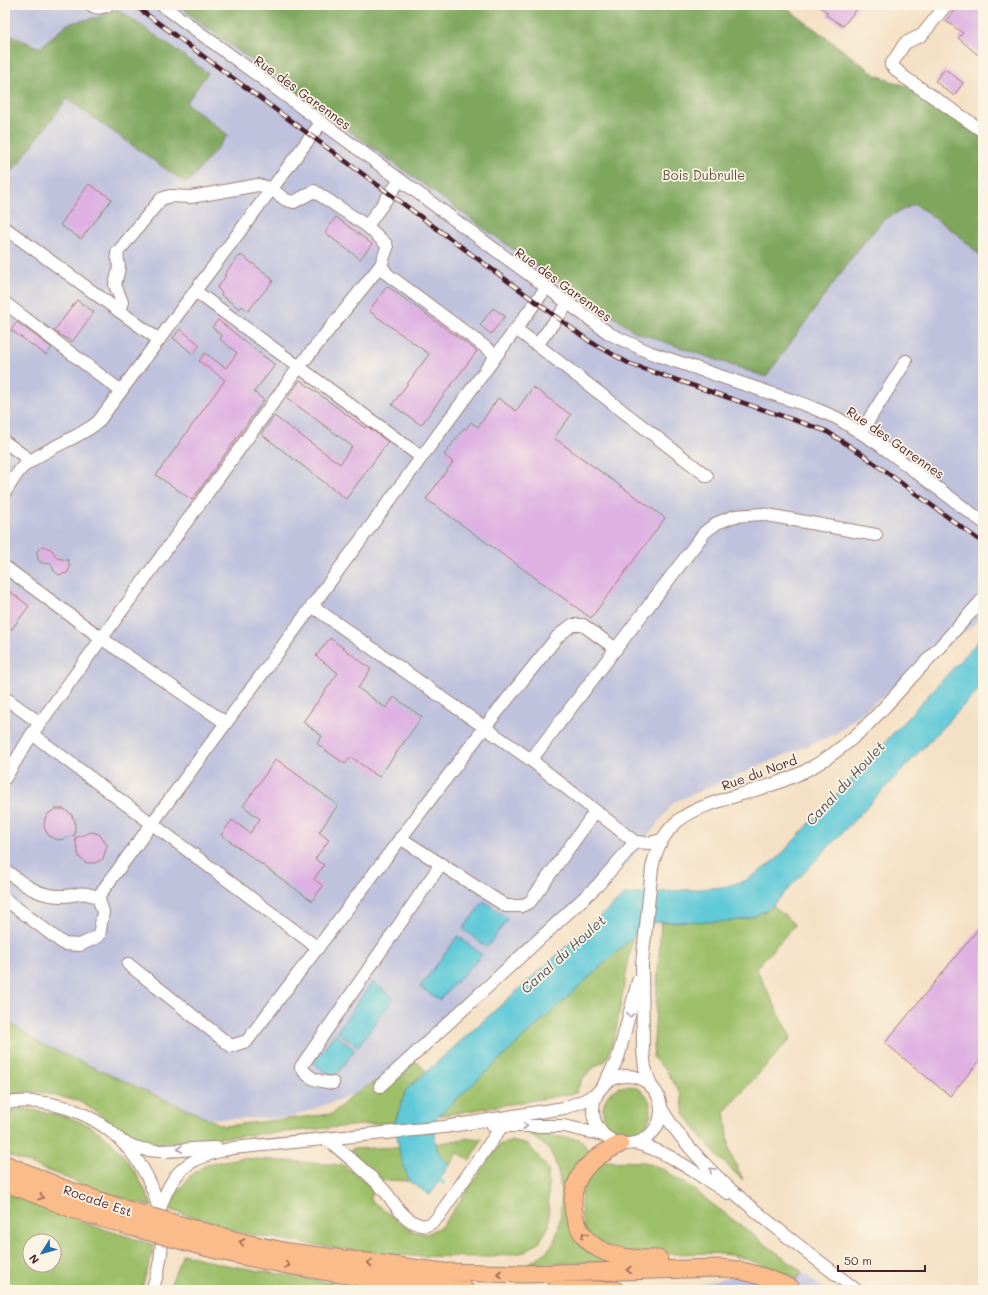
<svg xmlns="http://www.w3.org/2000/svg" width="988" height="1295" viewBox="0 0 988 1295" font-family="Mali,sans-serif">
<rect width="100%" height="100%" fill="#fcf5e5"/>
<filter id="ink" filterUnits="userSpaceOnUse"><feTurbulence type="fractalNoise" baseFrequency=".025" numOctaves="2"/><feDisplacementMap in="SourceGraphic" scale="8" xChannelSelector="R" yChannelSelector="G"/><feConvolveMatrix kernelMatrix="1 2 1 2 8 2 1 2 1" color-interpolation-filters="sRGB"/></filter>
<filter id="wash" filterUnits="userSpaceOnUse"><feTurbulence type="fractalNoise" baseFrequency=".012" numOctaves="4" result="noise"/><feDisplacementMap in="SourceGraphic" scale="16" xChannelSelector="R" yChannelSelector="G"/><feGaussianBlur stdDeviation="0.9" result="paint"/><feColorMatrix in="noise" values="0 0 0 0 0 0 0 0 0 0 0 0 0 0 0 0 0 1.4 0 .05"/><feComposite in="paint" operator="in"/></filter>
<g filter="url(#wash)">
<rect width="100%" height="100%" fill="#f4e0c4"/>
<g fill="#bfc2dd">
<polygon points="5,5 780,5 983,153 983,615 977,622 835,734 674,802 626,865 483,991 414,1060 354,1094 289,1118 177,1119 5,1046"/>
<polygon points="788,1261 825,1290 682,1290"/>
</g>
<g fill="#9dbf69" stroke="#746f4a" fill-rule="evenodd">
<path d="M773 905 795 925 756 968 791 1038 725 1111 730 1152 743 1180 719 1158 684 1114 681 1094 667 1072 653 1058 661 922C672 922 684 921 695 920 723 920 750 925 773 905Z"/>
<path d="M633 937 615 1035 607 1060C592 1067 581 1077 576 1093L438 1116Z"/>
<polygon points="5,1019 39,1043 224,1126 332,1114 354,1094 414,1060 427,1072 406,1090 395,1122 151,1144 136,1143 95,1111 78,1101 39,1092 5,1095"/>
<circle cx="627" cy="1110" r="24"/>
<path d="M25 1109C43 1112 61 1114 78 1121 113 1133 140 1174 152 1207L107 1194 5 1154V1112Z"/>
<path d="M529 1134 580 1139 592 1155 565 1203 610 1262 527 1264C536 1259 545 1255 551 1246 566 1225 565 1165 546 1147 541 1142 534 1138 529 1134Z"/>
<polygon points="470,1138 482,1139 470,1161 458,1152 450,1165 440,1157 435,1144"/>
<polygon points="511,1141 529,1145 548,1169 549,1226 540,1241 525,1252 492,1257 412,1256 343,1249 246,1234 170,1210 169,1204 190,1176 207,1164 240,1158 343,1165 375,1189 369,1199 412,1231 427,1234 443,1225 499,1145"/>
<polygon points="399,1147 409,1181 381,1180 350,1154 352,1149"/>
<path d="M604 1161 644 1162 661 1168 694 1190 802 1272 797 1279C773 1270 748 1256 722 1254 685 1250 598 1267 582 1221 581 1217 581 1211 581 1206 581 1183 586 1175 604 1161Z"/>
<path d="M5 1193 97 1227 155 1245 141 1290H5ZM30 1241H54V1265H30Z"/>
<polygon points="183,1254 221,1264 371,1290 172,1290 171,1283"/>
</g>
<g fill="#7ea65d" stroke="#646244">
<polygon points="180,5 783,5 876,75 906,86 983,138 983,258 957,234 915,204 884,219 856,252 766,377 636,332 535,265 196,20"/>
<polygon points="118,9 208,73 186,103 228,135 187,184 67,99 5,181 5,33 40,48 67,24 98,17"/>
</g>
<g fill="#5ec9d8" stroke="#547482">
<path d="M983 636V685L773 905C746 928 708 920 675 922 669 922 659 921 653 923 646 927 639 933 633 937L436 1118C435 1139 432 1150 449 1165L430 1195 409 1181 400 1155 395 1122 406 1090 624 895 724 887 747 880 777 859Z"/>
<polygon points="484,901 508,919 487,947 463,929"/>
<polygon points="458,936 482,955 439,1000 420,987"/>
<polygon points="372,982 394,998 358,1046 337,1032"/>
<polygon points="335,1034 355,1050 334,1078 313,1063"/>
</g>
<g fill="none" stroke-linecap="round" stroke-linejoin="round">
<polyline stroke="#5ec9d8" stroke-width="3.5" points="437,1176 443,1183"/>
</g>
<g id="blocks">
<g fill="#deb1e2">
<polygon points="818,5 860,5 843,26 826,15 828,13"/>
<polygon points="958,5 983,5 983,59 958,38 963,33 946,21"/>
<polygon points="945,69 963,83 954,96 935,81"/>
<polygon points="89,184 112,199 81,239 60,225"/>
<polygon points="336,217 372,244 360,259 325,233"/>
<polygon points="241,255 272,278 271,279 273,281 248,311 242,306 240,309 221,295 222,293 217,288 226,276 224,275 239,256 240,257"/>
<polygon points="387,286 477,351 421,425 392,405 429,354 369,311"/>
<polygon points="77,300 94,312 72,342 54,331"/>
<polygon points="493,308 505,316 491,334 480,325"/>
<polygon points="218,320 275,365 254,392 264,400 192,500 156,475 225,380 199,361 205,353 226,368 237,353 220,339 222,336 212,327"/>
<polygon points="17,322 52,348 46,355 11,330"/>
<polygon points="180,329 200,345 193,354 173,338"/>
<polygon points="300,380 365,428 367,426 388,442 346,499 261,434 274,416 340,464 352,446 287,398"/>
<polygon points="533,387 571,415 554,438 665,518 591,618 426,499 453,462 444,455 464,428 466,429 471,422 478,427 498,398 516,411"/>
<polygon points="42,546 51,549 57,558 68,560 70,568 67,573 59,575 54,571 51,564 42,563 38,560 37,551"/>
<polygon points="5,588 29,606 12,629 5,624"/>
<polygon points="330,638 371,669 358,688 386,708 394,697 422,717 379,777 351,757 345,764 317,744 322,736 303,722 338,673 316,656"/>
<polygon points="276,759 338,805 319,832 329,840 315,859 324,865 314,879 323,886 312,901 221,835 232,820 250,833 260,819 243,806"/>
<polygon points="55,809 64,809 71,814 75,821 75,835 60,840 54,839 48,835 44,827 45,818 48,814"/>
<polygon points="91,832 99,834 107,845 103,859 95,863 86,863 79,857 75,838"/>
<polygon points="983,923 983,1057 950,1096 885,1043"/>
</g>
</g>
</g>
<g filter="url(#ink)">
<use href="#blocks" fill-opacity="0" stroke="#9f8078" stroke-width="1"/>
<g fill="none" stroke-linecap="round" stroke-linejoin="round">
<defs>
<g id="minor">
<path d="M91 5C97 9 101 8 108 5"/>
<polyline points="162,5 610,334 651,353 806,405 837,418 877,443 983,522"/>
<polyline points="946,5 922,35 905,43 891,65 904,77 983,131"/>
<polyline points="321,123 195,291 299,367 381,265"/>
<polyline points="367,226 400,180"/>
<polyline points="5,228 159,340"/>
<polyline points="5,303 121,391"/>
<polyline points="119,311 122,302 115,285 119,268 117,253 161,199 170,196 191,197 258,185 270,188 286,200 294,202 314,191 367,226 386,244 387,248 381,265 387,274 496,355"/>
<polyline points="516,329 537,345 567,305"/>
<polyline points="537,345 707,476"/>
<polyline points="861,432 906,361"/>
<polyline points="5,442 31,461"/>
<path d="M5 492C11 484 16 473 23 467 46 447 76 440 98 422L195 291"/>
<polyline points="5,567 101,638 226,723"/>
<polyline points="312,606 531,760"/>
<polyline points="5,698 40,723"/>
<polyline points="32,734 318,948"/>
<polyline points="5,778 32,734 299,367 421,457"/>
<polyline points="400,838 506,906 521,906 530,902 595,812"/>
<polyline points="635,842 649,843 661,840"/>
<path d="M5 870C23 884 37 896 61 896 79 896 78 890 98 897"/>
<polyline points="5,899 64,944 80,945 99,936 103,912 98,897 546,288"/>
<polyline points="128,964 231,1046 247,1041 485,727 558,636 572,625 583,625 616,649"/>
<circle cx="627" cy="1110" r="34"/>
<polyline points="605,1082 618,1058 638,981"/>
<path d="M333 1083C319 1081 309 1080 301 1067L441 864"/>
<polyline points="380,1086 598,885 635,842 531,760 705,532 717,523 735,516 762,514 876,535"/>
<path d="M651 1086 645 1068 643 1050 642 964 652 868C662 820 690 810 732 797 756 790 781 783 803 772 847 750 878 715 910 679 934 653 959 626 983 599"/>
<path d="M5 1103C111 1088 190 1191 152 1290"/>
<path d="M661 1108C703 1179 792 1239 856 1290"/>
<polyline points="493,1126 564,1126 603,1135"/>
<path d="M327 1139C346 1155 366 1171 383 1189 395 1202 400 1218 420 1225 427 1227 434 1222 438 1217L502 1126"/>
<path d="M126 1143C153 1158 186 1147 216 1148"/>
<path d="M635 1143C673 1153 695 1174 728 1193"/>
<path d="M159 1212C172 1168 190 1157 233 1148L444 1127 564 1108 583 1101 597 1093"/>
</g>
<g id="highway">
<path d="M620 1144C606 1151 592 1159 583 1171 565 1196 572 1234 599 1249 617 1259 640 1259 659 1259"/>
<polyline points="5,1164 65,1189 124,1209"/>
<polyline points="5,1182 75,1210 128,1226"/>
<path d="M194 1229 245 1243 289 1252 444 1272 526 1274 719 1268C745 1269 767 1278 791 1288"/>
<path d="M194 1244C248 1259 303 1268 359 1277 394 1282 429 1288 465 1290"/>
<polyline points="555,1290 615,1290"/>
</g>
</defs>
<use href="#minor" stroke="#9f8078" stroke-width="14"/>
<use href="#highway" stroke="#9f8078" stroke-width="19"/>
<use href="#minor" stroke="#fff" stroke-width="12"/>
<use href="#highway" stroke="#f9bc8a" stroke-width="17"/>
<defs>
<polyline id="rail" points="134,5 589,341 630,364 826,431 859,452 983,543"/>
</defs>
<use href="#rail" stroke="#4a1f2b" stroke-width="4.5"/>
<use href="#rail" stroke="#fcf5e5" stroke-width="3" stroke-dasharray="9" stroke-linecap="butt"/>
<defs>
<g id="highway-bridge">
<polyline points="124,1209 194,1229"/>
<polyline points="128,1226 194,1244"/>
</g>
</defs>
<use href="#highway-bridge" stroke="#9f8078" stroke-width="19" stroke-linecap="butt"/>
<use href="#highway-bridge" stroke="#f9bc8a" stroke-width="17"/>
</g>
<defs><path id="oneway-chevron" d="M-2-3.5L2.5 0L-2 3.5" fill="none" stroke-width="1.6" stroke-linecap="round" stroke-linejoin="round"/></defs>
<g stroke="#ae9aa0">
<use href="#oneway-chevron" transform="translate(630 1015) rotate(104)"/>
<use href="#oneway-chevron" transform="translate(525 1126)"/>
<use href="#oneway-chevron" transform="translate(180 1149) rotate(174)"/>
<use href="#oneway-chevron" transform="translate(712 1170) rotate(-134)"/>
</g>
<g stroke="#996656">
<use href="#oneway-chevron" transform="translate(41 1197) rotate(21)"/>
<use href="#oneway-chevron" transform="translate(584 1235) rotate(-126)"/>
<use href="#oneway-chevron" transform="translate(242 1242) rotate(-167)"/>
<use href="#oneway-chevron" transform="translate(370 1263) rotate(-173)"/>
<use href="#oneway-chevron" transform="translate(287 1265) rotate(10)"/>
<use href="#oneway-chevron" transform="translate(629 1270) rotate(178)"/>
<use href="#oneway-chevron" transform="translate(499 1274) rotate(180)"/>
</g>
</g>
<g text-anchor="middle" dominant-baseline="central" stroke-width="3.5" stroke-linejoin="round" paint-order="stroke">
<g font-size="13" fill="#4a1f2b" stroke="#fcf5e5">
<text transform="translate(303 92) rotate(36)">Rue des Garennes</text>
<text transform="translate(564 284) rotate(36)">Rue des Garennes</text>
<text transform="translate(896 442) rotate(35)">Rue des Garennes</text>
<text transform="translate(759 772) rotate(-20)">Rue du Nord</text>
<text transform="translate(98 1200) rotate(19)">Rocade Est</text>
</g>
<g font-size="13" fill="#634f3e" stroke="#fcf5e5">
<text x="704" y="174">Bois Dubrulle</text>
</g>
<g font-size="14" font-style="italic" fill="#50525f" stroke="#fcf5e5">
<text transform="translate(845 783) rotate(-47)">Canal du Houlet</text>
<text transform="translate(563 954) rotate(-42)">Canal du Houlet</text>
</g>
</g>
<rect width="988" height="1295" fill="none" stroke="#fcf5e5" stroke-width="20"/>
<g transform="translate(42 1253) rotate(233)"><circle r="19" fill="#fcf5e5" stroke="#b59f9b"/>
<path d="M0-3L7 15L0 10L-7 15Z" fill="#1f6fb2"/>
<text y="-6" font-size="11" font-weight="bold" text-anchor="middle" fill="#4a1f2b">N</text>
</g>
<path d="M838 1265v6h87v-6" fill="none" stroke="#4a1f2b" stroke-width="2"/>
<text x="844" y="1265" font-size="12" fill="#4a1f2b" stroke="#fcf5e5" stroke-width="3" paint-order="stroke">50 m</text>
</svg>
